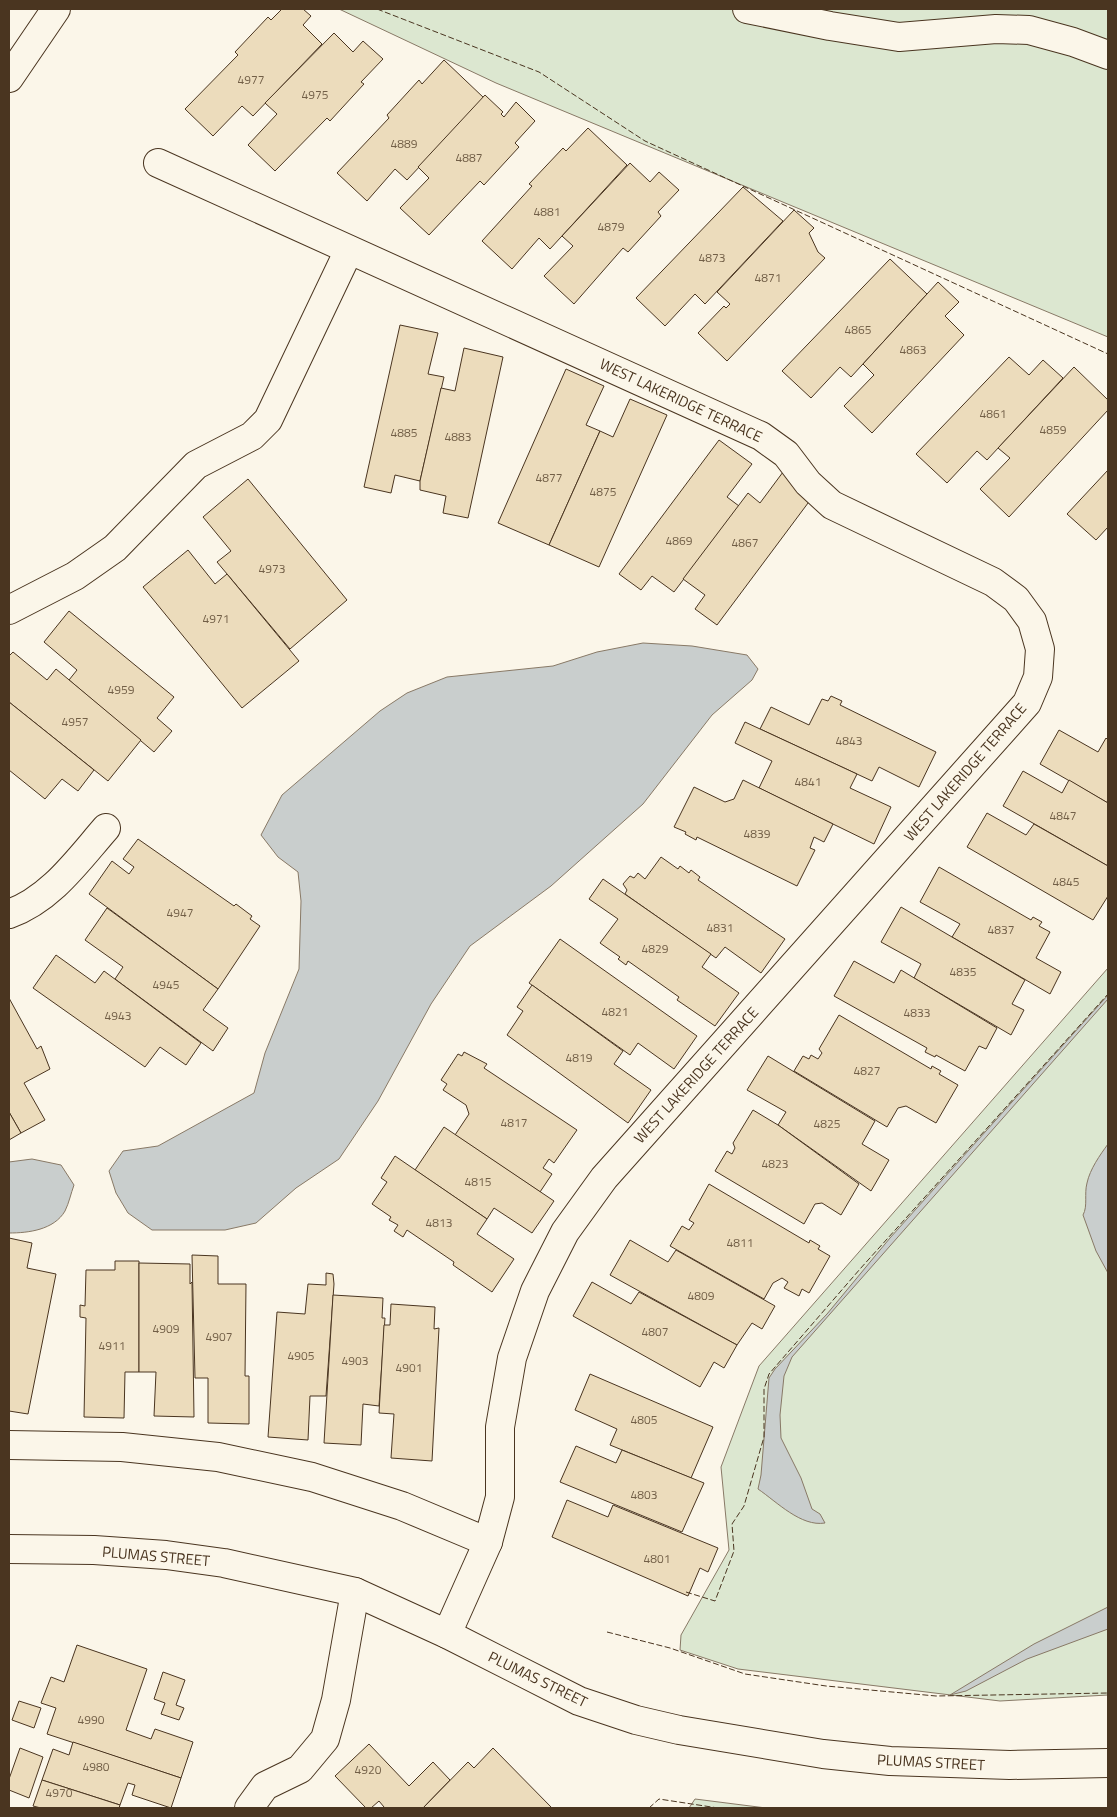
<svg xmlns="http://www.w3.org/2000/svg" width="1117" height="1817" viewBox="0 0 1117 1817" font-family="'Titillium Web',sans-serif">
<rect width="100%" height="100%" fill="#fbf6e9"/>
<g fill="#dce7d0" stroke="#887966">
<polygon points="339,9 1108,9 1108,337 496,83"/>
<polygon points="1108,968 1108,1695 1000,1701 738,1669 680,1650 681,1635 729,1550 721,1467 759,1366"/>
<polygon points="695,1799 766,1808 689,1808"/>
</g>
<g fill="#c9cecd" stroke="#887966">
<polygon points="643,643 692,646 747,655 758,669 752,680 712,715 643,804 551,886 470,946 431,1004 378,1101 339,1159 296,1188 256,1223 225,1230 152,1230 128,1213 116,1193 109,1171 123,1151 158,1146 254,1093 265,1053 299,969 301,901 298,872 278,857 261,835 282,795 380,711 407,693 447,677 553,666 597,652"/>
<path d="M1108 995V999L792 1357 784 1376 780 1415 781 1438 801 1478 812 1509 820 1514 825 1523C801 1527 777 1502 758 1489L761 1475 769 1378 775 1369 827 1314 890 1238Z"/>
<path d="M1108 1144V1273L1096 1251 1083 1215C1088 1206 1084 1194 1087 1183 1090 1169 1100 1155 1108 1144Z"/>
<path d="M32 1159 61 1165 74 1185C71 1193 69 1203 65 1211 54 1230 28 1233 9 1233V1162Z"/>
<polygon points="1108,1607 1108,1629 1027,1659 966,1691 950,1695 1034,1644"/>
</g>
<g fill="#ecdcbc" stroke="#4a3520">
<polygon points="282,9 303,9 311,16 303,25 322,44 253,116 242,106 213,136 185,109 238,55 235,52 268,17 271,20"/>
<polygon points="334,33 353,52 363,41 383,59 361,82 364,84 330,121 327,118 275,171 248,145 277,114 265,103"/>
<polygon points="444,60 484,98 407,180 395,169 367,201 337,173 389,118 387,115 419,80 422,84"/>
<polygon points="485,95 503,112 501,114 504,117 516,102 535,121 515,143 519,147 484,185 480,181 429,235 400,208 429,178 418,167"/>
<polygon points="588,128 627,165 550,249 539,238 512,269 482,241 532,186 529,184 563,148 566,151"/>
<polygon points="630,163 650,182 659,172 679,190 658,212 661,216 628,252 623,248 574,304 544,276 573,246 562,236"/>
<polygon points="743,187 783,221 705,304 695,294 665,326 636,298"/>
<polygon points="794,210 814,228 809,233 818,252 825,258 727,361 698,333 724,306 726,308 730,304 717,292"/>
<polygon points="890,259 927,294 851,377 840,367 811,398 782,371"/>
<polygon points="938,282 959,302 945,316 964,335 872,433 844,406 874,375 863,364"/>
<polygon points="400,325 438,333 428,374 444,377 420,481 395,475 391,493 364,487"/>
<polygon points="464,348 503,357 468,518 443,513 446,496 420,490 420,481 441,388 455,391"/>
<polygon points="1009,357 1029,375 1043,360 1063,378 987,460 977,451 947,483 916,454"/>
<polygon points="1074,367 1108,400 1108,410 1009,517 980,489 1010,458 998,448"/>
<polygon points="566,369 604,386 586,425 600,431 549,545 498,523"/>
<polygon points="630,399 667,415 599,567 549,545 600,431 613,437"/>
<polygon points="719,440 752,464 727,497 739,506 674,592 652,576 641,590 619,574"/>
<polygon points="786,468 817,491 717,625 695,609 705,595 683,579 748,493 760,503"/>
<polygon points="1108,470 1108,527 1096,540 1067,514"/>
<polygon points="248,479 347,600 290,649 217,562 231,551 203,517"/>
<polygon points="188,550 215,584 227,574 299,661 242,708 143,587"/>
<polygon points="69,611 174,697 157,718 172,731 154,752 69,680 77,670 44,642"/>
<polygon points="13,652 47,680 56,669 141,740 108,781 9,702 9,656"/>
<polygon points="831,696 842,701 840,705 936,752 919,787 879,767 872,781 760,729 771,707 809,725 822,699 828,701"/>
<polygon points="9,702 94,770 78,791 62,779 45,799 9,770"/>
<polygon points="745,722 857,774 850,788 891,807 874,844 759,788 772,761 735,743"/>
<polygon points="1059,730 1098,752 1106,738 1108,740 1108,803 1040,764"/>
<polygon points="1023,771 1062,793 1069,780 1108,803 1108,866 1003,806"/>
<polygon points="743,780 833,824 824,842 814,837 810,848 815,850 797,886 697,837 696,840 685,834 686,832 674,827 694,787 725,802 734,799"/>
<polygon points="987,813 1026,835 1034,824 1108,866 1108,896 1093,920 967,847"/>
<polygon points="138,839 234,906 236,904 252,916 250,919 260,926 218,989 89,894 112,861 129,874 134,867 123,859"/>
<polygon points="661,857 678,869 680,866 689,873 691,870 700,877 698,880 785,939 761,973 725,947 716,958 625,894 627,890 623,884 630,876 634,878 638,873 645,879"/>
<polygon points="939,867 1031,920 1033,917 1042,922 1039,926 1050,932 1036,958 1061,972 1050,994 952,937 960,924 920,902"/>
<polygon points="603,879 711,954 702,967 739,993 715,1026 677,1000 679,997 628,961 626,965 618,959 620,957 600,943 618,919 589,899"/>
<polygon points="901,907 1025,980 1012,1004 1024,1010 1011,1035 914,978 921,964 881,942"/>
<polygon points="107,908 218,989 203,1010 228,1028 213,1051 115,979 123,967 85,940"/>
<polygon points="560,939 697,1036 674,1069 638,1043 630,1055 529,983"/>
<polygon points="56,955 95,983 104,971 201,1043 186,1065 160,1047 145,1067 33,988"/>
<polygon points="854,961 894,983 901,970 997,1028 986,1049 979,1046 965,1071 936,1055 935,1057 925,1052 927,1048 834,996"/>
<polygon points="532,985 623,1051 614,1064 651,1090 628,1123 507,1035 523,1011 517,1007"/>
<polygon points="9,998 37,1049 41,1046 50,1069 24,1083 45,1120 21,1133 9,1112"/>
<polygon points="839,1015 931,1069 932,1066 941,1071 939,1074 958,1085 936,1123 906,1106 898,1108 887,1127 794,1071 803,1056 809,1059 811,1055 818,1059 822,1053 819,1049"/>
<polygon points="464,1052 487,1064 484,1068 577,1130 554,1163 549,1159 543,1168 552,1174 540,1192 455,1135 469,1114 466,1105 443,1090 447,1084 441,1080 458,1054 462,1056"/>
<polygon points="768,1056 875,1121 862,1144 889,1160 871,1191 778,1125 786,1112 747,1090"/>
<polygon points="753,1110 778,1125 859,1184 841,1215 822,1203 815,1204 804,1224 715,1171 727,1151 732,1154 735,1148 733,1143"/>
<polygon points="9,1112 21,1133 9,1140"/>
<polygon points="444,1127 554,1201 532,1233 494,1208 487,1219 415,1170"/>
<polygon points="395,1156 487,1219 477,1234 514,1259 492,1292 453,1265 454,1262 407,1230 403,1237 394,1231 398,1225 389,1220 391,1217 372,1204 387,1182 381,1178"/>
<polygon points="709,1184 809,1243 810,1240 820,1246 818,1249 830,1256 809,1293 802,1289 799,1296 784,1288 788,1282 782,1278 773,1283 764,1299 670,1246 682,1226 689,1230 694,1223 689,1220"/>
<polygon points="9,1238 32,1243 27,1268 56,1274 28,1414 9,1411"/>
<polygon points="630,1240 668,1262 676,1250 775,1306 762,1329 752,1323 737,1345 610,1275"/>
<polygon points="192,1255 218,1256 218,1284 246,1284 245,1376 249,1376 249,1424 208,1423 208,1378 195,1378"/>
<polygon points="115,1261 139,1261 139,1372 125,1372 124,1418 84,1417 86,1318 80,1317 80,1305 85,1306 86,1270 115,1270"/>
<polygon points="139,1263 190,1264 190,1284 192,1282 194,1417 154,1416 156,1372 139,1372"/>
<polygon points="326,1273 333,1274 334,1284 326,1396 310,1396 308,1440 268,1437 277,1312 305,1314 308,1284 326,1285"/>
<polygon points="592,1282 631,1304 639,1292 737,1345 724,1368 714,1362 700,1387 573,1316"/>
<polygon points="333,1295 383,1298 382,1318 385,1318 379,1406 363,1404 361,1445 324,1443"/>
<polygon points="391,1304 435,1307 434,1329 439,1328 432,1461 391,1458 394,1414 379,1413 384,1325 390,1325"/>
<polygon points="590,1374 713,1427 691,1478 610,1445 617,1429 575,1410"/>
<polygon points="576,1446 616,1463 622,1450 704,1483 682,1532 560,1482"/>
<polygon points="567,1500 608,1517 613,1505 718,1548 708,1572 700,1568 688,1596 552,1537"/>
<polygon points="77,1645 147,1669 126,1730 151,1739 155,1729 193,1742 181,1778 47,1734 56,1708 41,1703 51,1677 64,1682"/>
<polygon points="163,1672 185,1680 176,1705 184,1708 179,1720 161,1714 165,1703 154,1699"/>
<polygon points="19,1701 41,1708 34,1728 12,1720"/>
<polygon points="73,1742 181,1778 171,1808 132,1795 135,1785 128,1783 120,1805 42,1780 53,1749 69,1755"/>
<polygon points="369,1744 409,1786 433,1762 450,1780 423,1808 382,1808 384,1807 379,1801 371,1808 366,1808 335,1776"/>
<polygon points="20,1748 43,1757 29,1798 9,1790 9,1779"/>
<polygon points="493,1748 552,1808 423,1808 468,1762 474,1768"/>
<polygon points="42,1780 120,1805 119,1808 41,1808 33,1806"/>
</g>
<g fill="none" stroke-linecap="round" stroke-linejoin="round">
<defs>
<g id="minor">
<polyline points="747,9 830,26 899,37 996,29 1029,30 1073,42 1108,55"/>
<polyline points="158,163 761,436 786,454 808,483 832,505 993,582 1016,599 1032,621 1040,649 1038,677 1027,703 604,1178 565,1232 535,1291 512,1358 500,1427 500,1497 488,1542 447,1634"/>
<polyline points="9,610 75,576 115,548 196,465 252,436 268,420 349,250"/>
<path d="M9 914C51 899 78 860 106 828"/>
<polyline points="9,1445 122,1447 218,1457 312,1477 402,1506 488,1542"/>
<polyline points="9,1549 94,1550 166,1555 224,1563 355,1592 447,1634 579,1701 636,1720 679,1730 823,1754 890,1761 1010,1765 1108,1763"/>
<polyline points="249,1808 265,1786 300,1769 325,1739 336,1700 355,1592"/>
</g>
<polyline id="major" points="9,78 56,9"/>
</defs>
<use href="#minor" stroke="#4a3520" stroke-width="30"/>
<use href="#major" stroke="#4a3520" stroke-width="30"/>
<use href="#minor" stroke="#fbf6e9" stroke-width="28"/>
<use href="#major" stroke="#fbf6e9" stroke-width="28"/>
<g stroke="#4a3520" stroke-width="1" stroke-dasharray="6 2.5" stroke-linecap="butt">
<polyline points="377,9 539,72 645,141 1108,354"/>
<polyline points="686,1592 715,1601 734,1551 732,1524 744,1506 764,1437 764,1389 769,1374 860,1269 1108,994"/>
<polyline points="607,1632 670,1648 745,1674 826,1686 936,1696 1108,1693"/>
<polyline points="649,1808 659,1799 718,1808"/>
</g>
</g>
<g text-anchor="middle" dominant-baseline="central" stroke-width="4" stroke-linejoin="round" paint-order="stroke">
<g font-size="12" fill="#725f47">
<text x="251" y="79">4977</text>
<text x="315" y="94">4975</text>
<text x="404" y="143">4889</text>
<text x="469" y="157">4887</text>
<text x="547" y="211">4881</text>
<text x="611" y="226">4879</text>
<text x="712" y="257">4873</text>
<text x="768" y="277">4871</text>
<text x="858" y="329">4865</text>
<text x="913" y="349">4863</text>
<text x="993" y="413">4861</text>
<text x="1053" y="429">4859</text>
<text x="404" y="432">4885</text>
<text x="458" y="436">4883</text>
<text x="549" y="477">4877</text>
<text x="603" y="491">4875</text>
<text x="679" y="540">4869</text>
<text x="745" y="542">4867</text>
<text x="272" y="568">4973</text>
<text x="216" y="618">4971</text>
<text x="121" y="689">4959</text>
<text x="75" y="721">4957</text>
<text x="849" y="740">4843</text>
<text x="808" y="781">4841</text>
<text x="1063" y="815">4847</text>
<text x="757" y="833">4839</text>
<text x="1066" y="881">4845</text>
<text x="180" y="912">4947</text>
<text x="720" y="927">4831</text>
<text x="1001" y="929">4837</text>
<text x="655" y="948">4829</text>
<text x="963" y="971">4835</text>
<text x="166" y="984">4945</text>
<text x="615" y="1011">4821</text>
<text x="917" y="1012">4833</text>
<text x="118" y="1015">4943</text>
<text x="579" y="1057">4819</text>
<text x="867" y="1070">4827</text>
<text x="514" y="1122">4817</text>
<text x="827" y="1123">4825</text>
<text x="775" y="1163">4823</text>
<text x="478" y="1181">4815</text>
<text x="439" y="1222">4813</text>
<text x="740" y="1242">4811</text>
<text x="701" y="1295">4809</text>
<text x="166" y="1328">4909</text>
<text x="655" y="1331">4807</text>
<text x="219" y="1336">4907</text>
<text x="112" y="1345">4911</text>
<text x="301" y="1355">4905</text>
<text x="355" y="1360">4903</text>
<text x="409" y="1367">4901</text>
<text x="644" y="1419">4805</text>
<text x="644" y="1494">4803</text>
<text x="657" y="1558">4801</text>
<text x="91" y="1719">4990</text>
<text x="96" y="1766">4980</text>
<text x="368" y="1769">4920</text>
<text x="59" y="1792">4970</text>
</g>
<g font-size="15" fill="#4a3520" stroke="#fbf6e9">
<text transform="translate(681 400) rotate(25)">WEST LAKERIDGE TERRACE</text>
<text transform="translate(965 772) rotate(-49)">WEST LAKERIDGE TERRACE</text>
<text transform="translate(696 1075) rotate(-48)">WEST LAKERIDGE TERRACE</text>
<text transform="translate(156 1556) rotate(5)">PLUMAS STREET</text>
<text transform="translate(538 1679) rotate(26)">PLUMAS STREET</text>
<text transform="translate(931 1762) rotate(3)">PLUMAS STREET</text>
</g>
</g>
<rect width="1117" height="1817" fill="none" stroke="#4a3520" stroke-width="20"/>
</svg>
